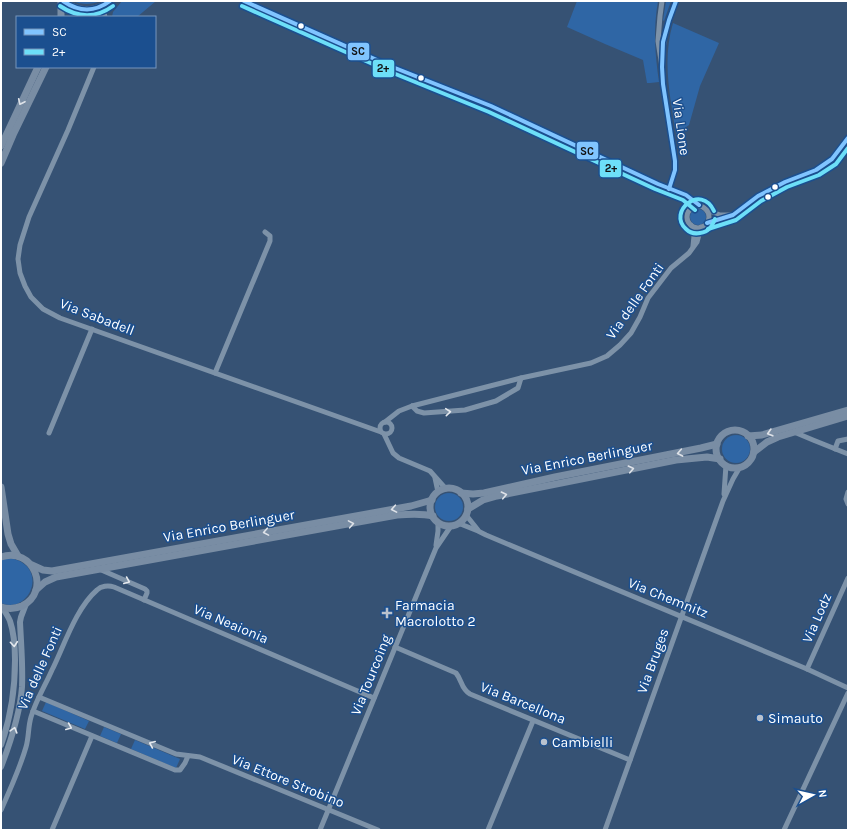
<svg xmlns="http://www.w3.org/2000/svg" width="849" height="831" viewBox="0 0 849 831" font-family="Karla,sans-serif">
<rect width="100%" height="100%" fill="#365274"/>
<g fill="#2f66a5">
<path d="M73 1H101C91 5 82 5 73 1Z"/>
<polygon points="122,1 156,1 137,17 112,17 113,12"/>
<path d="M577 1H658C653 30 655 53 659 82L650 83H647L643 60 605 44 567 27Z"/>
<polygon points="666,1 671,1 664,21 663,20"/>
<path d="M673 23 719 43 700 86 689 125 676 134C674 124 673 114 671 103 667 76 665 50 673 23Z"/>
<circle cx="698" cy="217" r="8"/>
<circle cx="736" cy="449" r="14"/>
<circle cx="449" cy="507" r="14"/>
<path d="M10 558C50 566 30 615 1 603V560Z"/>
<polygon points="46,702 89,721 85,729 42,711"/>
<polygon points="104,727 121,734 117,743 100,736"/>
<polygon points="135,740 180,759 176,768 131,749"/>
</g>
<g fill="none" stroke-linecap="round" stroke-linejoin="round">
<g stroke="#7d92a8" stroke-width="5">
<polyline points="244,1 395,68 491,106 658,184 686,195 699,205"/>
<polyline points="662,1 660,16 658,41 662,67 663,84 675,161 675,170 669,189"/>
<polyline points="102,6 105,17"/>
<path d="M663 54C663 35 669 18 676 1"/>
<polyline points="94,67 68,130 29,217 20,245 18,259 20,273 25,286 31,297 43,309 60,318 381,432"/>
<polyline points="686,195 690,209"/>
<circle cx="698" cy="217" r="11"/>
<polyline points="707,210 720,215 730,215"/>
<polyline points="707,223 719,220 733,215 758,196 785,182 816,170 832,159 848,138"/>
<polyline points="691,225 694,236 693,246"/>
<polyline points="215,373 270,241 270,236 265,232"/>
<polyline points="412,406 417,411 424,413 465,410 496,401 518,388 521,378"/>
<polyline points="385,422 399,411 412,406 521,378 591,363 607,356 620,345 631,333 640,317 648,298 658,285 671,268 689,253 697,242 701,227"/>
<circle cx="386" cy="428" r="6"/>
<polyline points="794,432 813,440 848,454"/>
<polyline points="49,433 92,329"/>
<polyline points="384,434 393,453 399,458 430,471 446,489"/>
<polyline points="835,449 838,441 848,439"/>
<polyline points="435,478 438,492"/>
<polyline points="848,492 846,499 848,504"/>
<polyline points="724,494 726,465"/>
<polyline points="466,515 478,530"/>
<polyline points="458,523 478,531 486,535 505,543 807,669 848,688"/>
<polyline points="436,545 438,531 438,523"/>
<polyline points="99,569 145,589 147,591 147,593 144,600"/>
<path d="M395 647 456 673C462 680 461 689 470 694L630 760"/>
<polyline points="807,669 848,578"/>
<polyline points="39,697 176,754 200,757 378,830"/>
<polyline points="33,711 175,770 180,770 185,763 188,756"/>
<path d="M1 810C10 790 20 768 26 747 29 737 28 727 31 717 36 700 45 686 52 670 64 646 76 608 97 590 101 586 108 585 114 587L374 698"/>
<polyline points="52,830 92,736"/>
<polyline points="320,830 436,548 451,526"/>
<polyline points="488,830 533,721"/>
<polyline points="605,830 723,501 733,479 740,467"/>
<polyline points="784,830 848,693"/>
</g>
<g stroke="#7d92a8" stroke-width="6">
<path d="M1 745C11 717 15 689 15 660 15 647 14 633 10 621 8 616 5 612 2 607"/>
<path d="M1 767C11 741 20 714 22 687 23 665 21 644 20 622L21 617 26 604"/>
</g>
<g stroke="#798da4" stroke-width="7">
<polyline points="61,1 61,17"/>
<path d="M63 1C77 12 96 13 110 1"/>
<polyline points="75,17 86,10"/>
<polyline points="1,146 38,67"/>
<polyline points="1,163 13,135 46,67"/>
<circle cx="735" cy="449" r="19"/>
<polyline points="748,436 762,435 848,410"/>
<polyline points="754,452 767,442 778,437 848,416"/>
<polyline points="1,487 8,534 11,544 18,556"/>
<circle cx="449" cy="507" r="19"/>
<polyline points="461,493 473,494 484,493 555,477 701,448 717,444"/>
<polyline points="468,509 483,500 497,496 676,460 707,457 720,459"/>
<path d="M1 557C33 546 52 591 22 606 15 609 8 609 1 607"/>
<polyline points="32,565 43,570 52,571 411,506 432,500"/>
<path d="M36 590 45 582 56 577 397 515C409 514 421 513 433 516"/>
</g>
<defs>
<g id="bus-1">
<path d="M63 1C79 12 94 13 110 1"/>
<polyline points="244,1 395,68 491,106 658,184 686,195 699,205"/>
<polyline points="669,189 675,170 675,161 663,84 662,67 663,42 669,20 676,1"/>
<polyline points="707,223 733,215 758,196 785,182 816,170 832,159 848,138"/>
</g>
<g id="bus-2">
<path d="M60 6C78 18 95 19 113 6"/>
<polyline points="242,6 393,73 489,112 655,189 683,200 695,210"/>
<path d="M714 211C701 183 667 212 686 229 690 233 695 234 700 233 709 232 712 226 715 219"/>
<polyline points="708,229 736,220 761,201 787,187 819,175 836,164 848,148"/>
</g>
</defs>
<use href="#bus-1" stroke="#1b4f8f" stroke-width="7"/>
<use href="#bus-2" stroke="#1b4f8f" stroke-width="7"/>
<use href="#bus-1" stroke="#80c4ff" stroke-width="4"/>
<use href="#bus-2" stroke="#6ddff8" stroke-width="4"/>
</g>
<defs><path id="oneway-chevron" d="M-2-3.5L2.5 0L-2 3.5" fill="none" stroke-width="1.6" stroke-linecap="round" stroke-linejoin="round"/></defs>
<g stroke="#dee2e8">
<use href="#oneway-chevron" transform="translate(21 102) rotate(115)"/>
<use href="#oneway-chevron" transform="translate(770 433) rotate(164)"/>
<use href="#oneway-chevron" transform="translate(680 453) rotate(169)"/>
<use href="#oneway-chevron" transform="translate(631 469) rotate(-12)"/>
<use href="#oneway-chevron" transform="translate(504 495) rotate(-12)"/>
<use href="#oneway-chevron" transform="translate(394 509) rotate(170)"/>
<use href="#oneway-chevron" transform="translate(351 524) rotate(-10)"/>
<use href="#oneway-chevron" transform="translate(266 532) rotate(170)"/>
</g>
<g stroke="#e5e9ee">
<use href="#oneway-chevron" transform="translate(448 412) rotate(-5)"/>
<use href="#oneway-chevron" transform="translate(127 581) rotate(23)"/>
<use href="#oneway-chevron" transform="translate(14 644) rotate(85)"/>
<use href="#oneway-chevron" transform="translate(69 727) rotate(23)"/>
<use href="#oneway-chevron" transform="translate(14 730) rotate(-74)"/>
<use href="#oneway-chevron" transform="translate(152 744) rotate(-157)"/>
</g>
<g fill="#fff" stroke="#1b4f8f" stroke-width="1.5">
<circle cx="301" cy="26" r="3.5"/>
<circle cx="421" cy="78" r="3.5"/>
<circle cx="775" cy="187" r="3.5"/>
<circle cx="768" cy="197" r="3.5"/>
</g>
<g fill="#b9c2ce" stroke="#1b4f8f" stroke-width="1.5">
<path d="M385 607h4v4h4v4h-4v4h-4v-4h-4v-4h4z"/>
<circle cx="760" cy="718" r="4"/>
<circle cx="544" cy="742" r="4"/>
</g>
<g text-anchor="middle" dominant-baseline="central" stroke-width="3" stroke-linejoin="round" paint-order="stroke">
<g font-size="14" fill="#fff" stroke="#1b4f8f">
<text transform="translate(681 127) rotate(82)">Via Lione</text>
<text transform="translate(635 301) rotate(-55)">Via delle Fonti</text>
<text transform="translate(97 317) rotate(21)">Via Sabadell</text>
<text transform="translate(587 458) rotate(-11)">Via Enrico Berlinguer</text>
<text transform="translate(229 526) rotate(-10)">Via Enrico Berlinguer</text>
<text transform="translate(668 598) rotate(22)">Via Chemnitz</text>
<text transform="translate(817 618) rotate(-66)">Via Lodz</text>
<text transform="translate(231 624) rotate(23)">Via Neaionia</text>
<text transform="translate(653 661) rotate(-70)">Via Bruges</text>
<text transform="translate(40 668) rotate(-66)">Via delle Fonti</text>
<text transform="translate(371 675) rotate(-68)">Via Tourcoing</text>
<text transform="translate(523 703) rotate(22)">Via Barcellona</text>
<text transform="translate(288 781) rotate(22)">Via Ettore Strobino</text>
</g>
<g font-size="14" fill="#fff" stroke="#1b4f8f" text-anchor="start">
<text x="395" y="605">Farmacia<tspan x="395" dy="16">Macrolotto 2</tspan></text>
<text x="768" y="718">Simauto</text>
<text x="552" y="742">Cambielli</text>
</g>
</g>
<g stroke="#1b4f8f" stroke-width="1.5">
<rect x="347" y="42" width="23" height="19" rx="4" fill="#80c4ff"/>
<rect x="372" y="59" width="23" height="19" rx="4" fill="#6ddff8"/>
<rect x="576" y="141" width="23" height="19" rx="4" fill="#80c4ff"/>
<rect x="599" y="159" width="23" height="19" rx="4" fill="#6ddff8"/>
</g>
<g font-size="11" text-anchor="middle" font-weight="bold" fill="#111">
<text x="358" y="55">SC</text>
<text x="383" y="72">2+</text>
<text x="587" y="155">SC</text>
<text x="611" y="172">2+</text>
</g>
<rect width="849" height="831" fill="none" stroke="#ffffff" stroke-width="4"/>
<rect x="16" y="16" width="140" height="52" fill="#1b4f8f" stroke="#7695bc"/>
<rect x="24" y="29" width="20" height="6" fill="#80c4ff" stroke="#7695bc"/>
<text x="52" y="36" font-size="12" fill="#ffffff">SC</text>
<rect x="24" y="49" width="20" height="6" fill="#6ddff8" stroke="#7695bc"/>
<text x="52" y="56" font-size="12" fill="#ffffff">2+</text>
<g transform="translate(813 795) rotate(82)" stroke="#1b4f8f" stroke-width="3" paint-order="stroke">
<path d="M0-3L7 15L0 10L-7 15Z" fill="#ffffff"/>
<text y="-6" font-size="11" font-weight="bold" text-anchor="middle" fill="#ffffff">N</text>
</g>
</svg>
